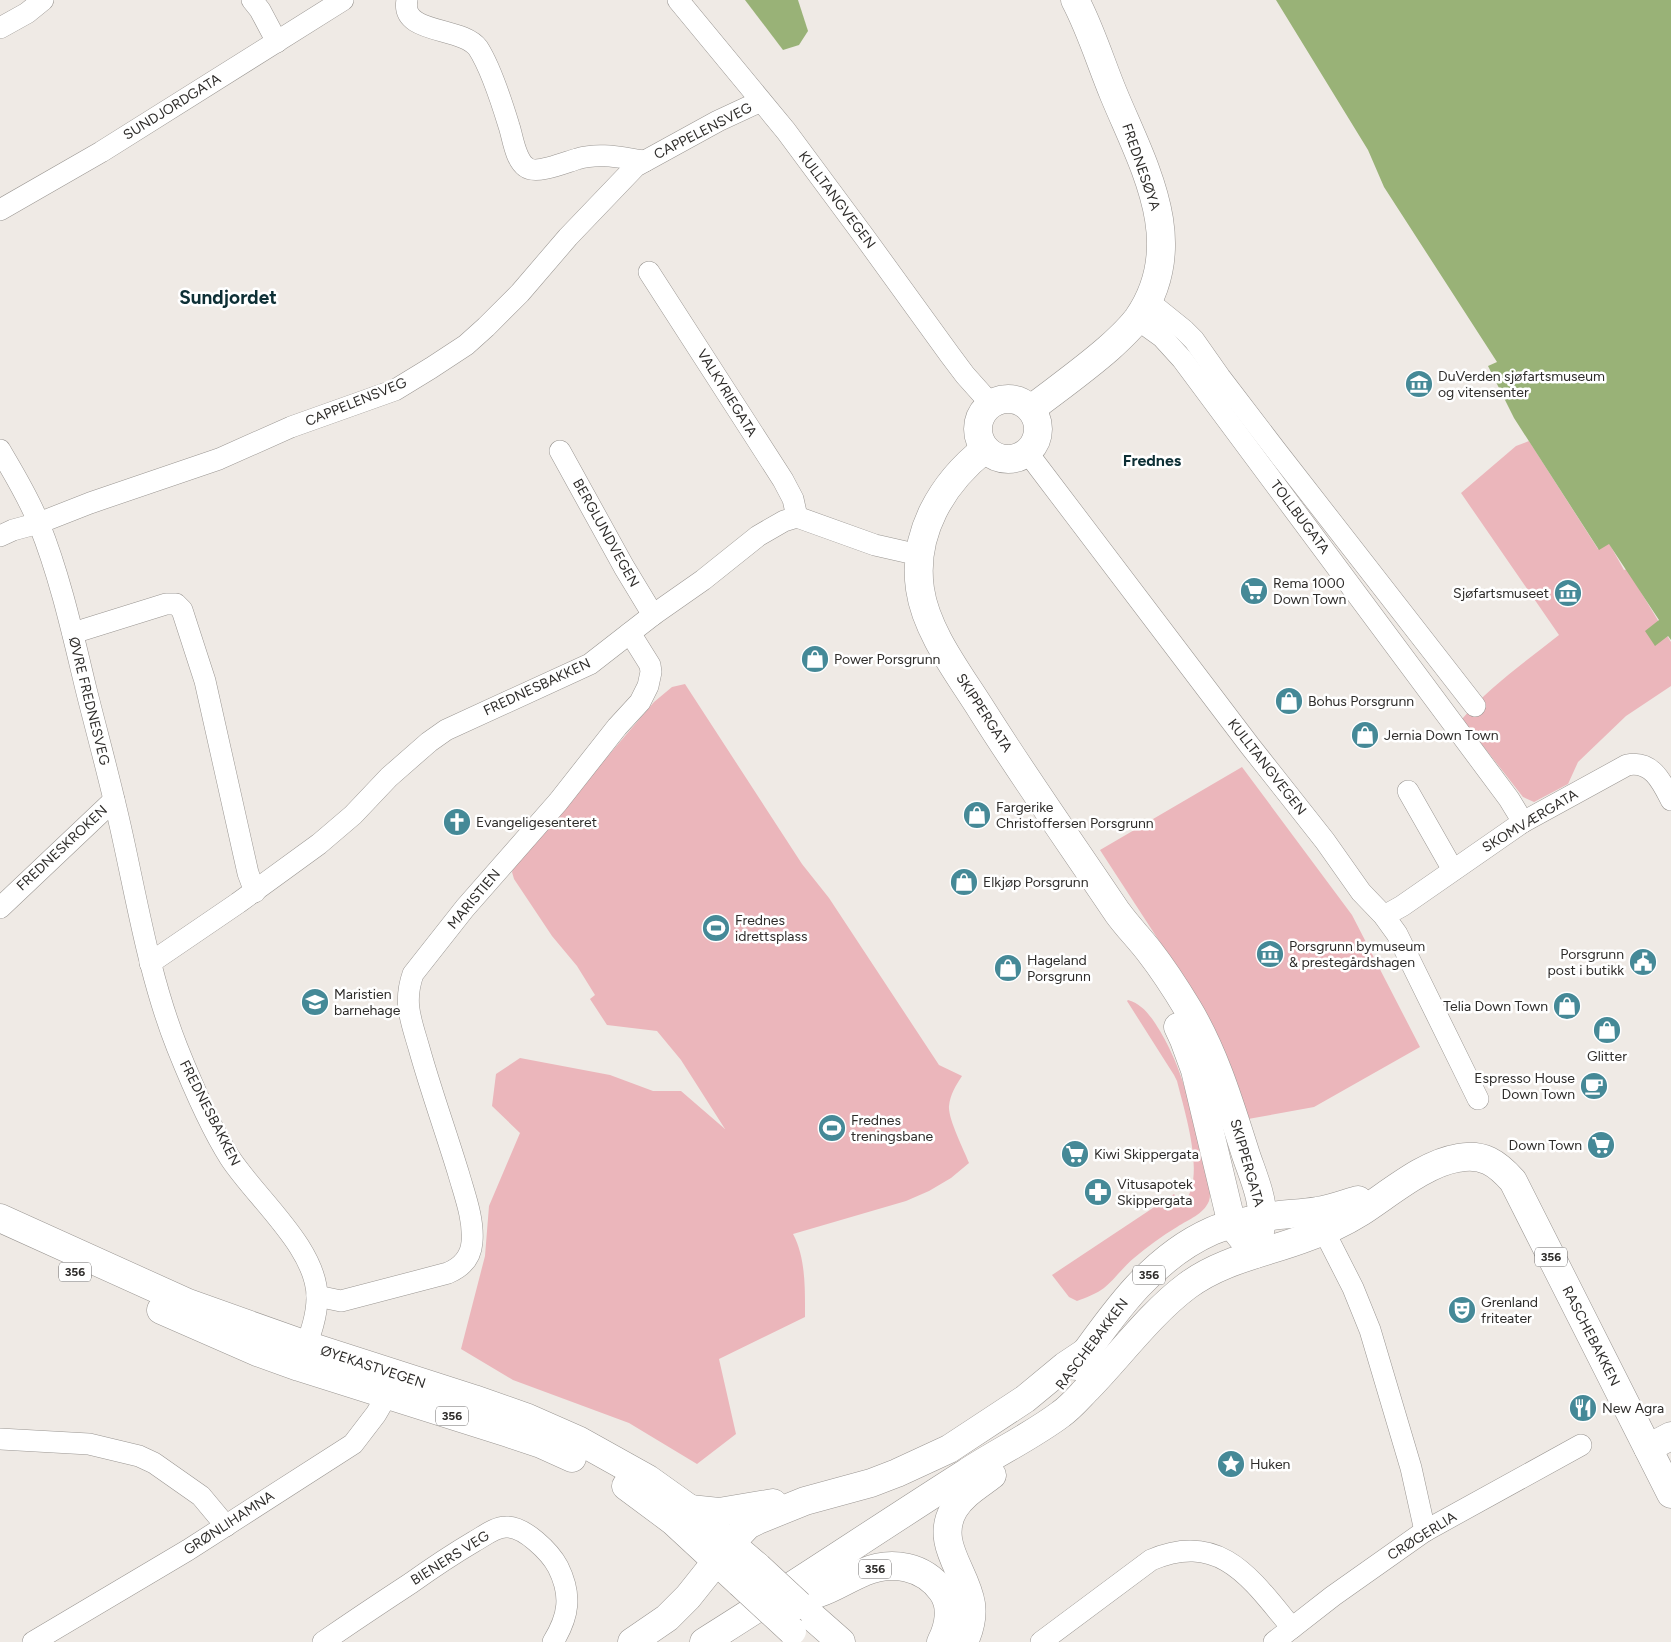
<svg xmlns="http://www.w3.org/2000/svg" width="1671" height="1642" viewBox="0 0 1671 1642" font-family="Figtree,sans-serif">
<rect width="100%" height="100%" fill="#efeae5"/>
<g fill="#ebb6bb">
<path d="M1529 441 1598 549 1609 543 1624 570 1627 569 1671 642V686L1626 716 1578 762 1568 784 1534 802 1523 797 1462 719C1490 686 1525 662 1559 635L1461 493 1516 446Z"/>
<path d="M685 684 802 864 829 898 939 1065 962 1076C956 1085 950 1095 949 1106 948 1119 964 1150 969 1163L951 1178 929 1191 906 1201 793 1234C806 1258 805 1290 805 1317L719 1359 736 1434 697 1464 629 1423 513 1380 461 1349 485 1256 489 1206 520 1133 492 1106 496 1074 520 1058 610 1075 653 1091H681L725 1129 681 1060 657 1031 607 1025 590 999 595 995 577 966 552 936 514 879 512 872 515 865 654 702 672 687Z"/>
<polygon points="1242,767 1352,915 1420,1047 1314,1107 1248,1119 1193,993 1100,850"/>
<path d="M1128 1000C1143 1004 1152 1018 1160 1031 1183 1070 1190 1106 1201 1149 1204 1163 1213 1188 1209 1201 1203 1215 1189 1219 1177 1227 1162 1236 1147 1247 1134 1258 1124 1266 1114 1280 1104 1288 1098 1293 1085 1298 1077 1301L1069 1297 1052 1275 1174 1194 1182 1204C1208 1182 1184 1110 1177 1081L1174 1075 1127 1001Z"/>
</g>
<g fill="#99b277">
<polygon points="745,0 798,0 808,31 799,45 783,50"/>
<polygon points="1276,0 1671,0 1671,640 1668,636 1655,646 1645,631 1659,620 1609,544 1599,550 1514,418 1488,366 1497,362 1384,187 1368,150"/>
</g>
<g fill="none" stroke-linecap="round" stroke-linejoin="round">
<defs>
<g id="street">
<polyline points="252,0 260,10 277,42"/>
<path d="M407 0C400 35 462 26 478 48 491 68 502 103 509 126 513 138 515 159 526 167 536 175 566 162 577 159 600 152 622 158 645 161"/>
<polyline points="678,0 786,131 866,239 950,355 965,375 990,403"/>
<polyline points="0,28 27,13 43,0"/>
<polyline points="0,210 101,152 343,0"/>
<polyline points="649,272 783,480 793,499 797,517"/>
<polyline points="1148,301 1184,330 1194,340 1220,377 1275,449 1475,706"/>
<polyline points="1137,319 1162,337 1182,359 1509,799 1523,822"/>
<path d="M0 450C14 474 29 498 39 524 60 576 73 635 86 689 99 741 113 791 124 843 139 912 151 981 177 1047 191 1082 210 1127 230 1158 256 1198 318 1249 317 1298 317 1319 308 1340 301 1360"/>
<polyline points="560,451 624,567 653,615"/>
<polyline points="1027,452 1250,746 1325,841 1361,892 1384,916 1397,934 1478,1099"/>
<polyline points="0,536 13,530 39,523 90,503 219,459 291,427 395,390 431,368 466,345 486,327 520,293 568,237 636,166 718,121 761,101"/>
<polyline points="73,633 166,604 176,604 182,610 205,681 248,873 255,892"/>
<polyline points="1408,791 1453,870"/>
<polyline points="0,908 114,800"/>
<path d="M1384 916 1402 906 1523 822 1627 765C1652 760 1662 782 1671 800"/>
<polyline points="150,963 238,903 319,844 353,815 389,777 429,742 446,730 590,664 653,615 703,580 758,536 784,521 797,517 875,545 919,555"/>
<polyline points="1324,1231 1353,1288 1370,1330 1411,1468 1425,1531"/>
<path d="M317 1296 341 1301 448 1273C462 1267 471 1257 472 1242 474 1220 465 1196 459 1175 446 1132 431 1091 419 1048 411 1020 403 1003 413 974L465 908 558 802 617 727 640 702 648 686 651 672 650 665 630 633"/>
<polyline points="0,1439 89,1444 139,1456 154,1463 201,1496 226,1526"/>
<polyline points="33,1642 188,1550 353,1444 376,1414 387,1395 391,1381"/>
<path d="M323 1642C352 1622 382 1602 411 1583 432 1568 453 1554 475 1541 484 1536 495 1527 506 1527 524 1526 550 1552 558 1567 572 1595 569 1616 553 1642"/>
<path d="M1041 1642 1151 1560C1221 1530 1252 1580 1292 1628"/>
<polyline points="1274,1642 1333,1596 1425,1531 1581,1445"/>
</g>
<g id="secondary">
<circle cx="1008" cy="429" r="30"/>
<path d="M1031 409C1057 389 1084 370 1109 348 1119 339 1130 329 1138 318 1189 244 1144 167 1114 95 1101 64 1091 30 1075 0"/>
<path d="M985 449C942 483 912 533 920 589 926 632 960 675 983 712 1026 780 1072 845 1117 912 1127 926 1139 938 1149 951 1163 969 1176 989 1188 1009 1215 1054 1230 1105 1246 1155 1252 1173 1263 1198 1262 1217 1262 1229 1257 1242 1255 1254"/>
<polyline points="1178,1027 1184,1040 1195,1070 1232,1225 1247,1244"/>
</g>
<g id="primary">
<polyline points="0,1218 188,1303 306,1345 474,1399 528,1418 578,1440 648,1479 690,1509 758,1567"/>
<polyline points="161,1310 257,1352 299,1367 508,1433 541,1444 572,1458"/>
<path d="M1076 1366C1113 1314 1151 1258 1212 1231 1227 1224 1245 1222 1260 1218 1279 1214 1299 1214 1317 1211 1332 1209 1344 1204 1358 1200"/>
<polyline points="1648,1448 1671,1436"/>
<polyline points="626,1486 673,1521 740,1583"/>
<polyline points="690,1509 719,1512 773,1503"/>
<path d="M778 1604C791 1600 805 1597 819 1593 834 1588 849 1578 864 1572 892 1560 924 1566 942 1591 953 1606 949 1627 941 1642"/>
<polyline points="799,1605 841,1642"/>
<polyline points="632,1642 667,1618 688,1597 731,1543 748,1525 758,1520 805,1501 871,1483 897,1473 949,1449 1025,1399 1065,1366 1086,1352"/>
<path d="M704 1642C792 1587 878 1529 966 1473 996 1453 1032 1436 1061 1414 1071 1407 1080 1396 1089 1387 1120 1355 1151 1313 1187 1286 1223 1259 1267 1253 1308 1237 1326 1231 1345 1222 1361 1212 1389 1194 1425 1163 1458 1158 1483 1153 1497 1163 1513 1181L1671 1494"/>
<path d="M964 1642C969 1631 973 1617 971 1604 966 1571 934 1543 954 1509 963 1494 979 1485 992 1475"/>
</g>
</defs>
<use href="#street" stroke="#9a9692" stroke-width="22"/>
<use href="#secondary" stroke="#9a9692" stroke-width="29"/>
<use href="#primary" stroke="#9a9692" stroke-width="29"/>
<use href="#street" stroke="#fff" stroke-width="21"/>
<use href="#secondary" stroke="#fff" stroke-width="28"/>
<use href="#primary" stroke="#fff" stroke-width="28"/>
<defs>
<g id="primary-bridge">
<polyline points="758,1567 799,1605"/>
<polyline points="740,1583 792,1631"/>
</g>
</defs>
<use href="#primary-bridge" stroke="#9a9692" stroke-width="29" stroke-linecap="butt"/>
<use href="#primary-bridge" stroke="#fff" stroke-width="28"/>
</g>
<defs>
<symbol id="museum-disc" viewBox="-11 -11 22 22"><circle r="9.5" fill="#458997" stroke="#fff"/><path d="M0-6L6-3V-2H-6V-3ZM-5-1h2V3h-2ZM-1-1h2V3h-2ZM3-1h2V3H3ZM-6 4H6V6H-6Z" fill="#fff"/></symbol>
<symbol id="supermarket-disc" viewBox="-11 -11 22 22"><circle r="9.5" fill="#458997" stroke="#fff"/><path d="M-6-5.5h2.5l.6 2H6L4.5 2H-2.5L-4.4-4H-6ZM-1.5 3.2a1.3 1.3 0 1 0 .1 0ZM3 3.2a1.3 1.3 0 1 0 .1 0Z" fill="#fff"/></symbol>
<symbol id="shop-disc" viewBox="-11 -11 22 22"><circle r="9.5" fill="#458997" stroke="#fff"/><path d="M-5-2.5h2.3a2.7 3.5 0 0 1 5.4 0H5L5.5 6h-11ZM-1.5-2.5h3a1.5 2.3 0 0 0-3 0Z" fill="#fff"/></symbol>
<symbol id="church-disc" viewBox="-11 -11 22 22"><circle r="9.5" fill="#458997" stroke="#fff"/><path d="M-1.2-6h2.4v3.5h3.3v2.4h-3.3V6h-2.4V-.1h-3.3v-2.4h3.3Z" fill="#fff"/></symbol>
<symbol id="stadium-disc" viewBox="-11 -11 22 22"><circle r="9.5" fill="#458997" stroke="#fff"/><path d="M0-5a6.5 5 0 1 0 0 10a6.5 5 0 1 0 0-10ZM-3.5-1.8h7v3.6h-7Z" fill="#fff"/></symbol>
<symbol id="civic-disc" viewBox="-11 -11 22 22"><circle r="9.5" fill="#458997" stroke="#fff"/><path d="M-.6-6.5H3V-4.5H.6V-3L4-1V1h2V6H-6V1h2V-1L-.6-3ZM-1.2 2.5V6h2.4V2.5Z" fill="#fff"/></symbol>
<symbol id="school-disc" viewBox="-11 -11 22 22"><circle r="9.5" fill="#458997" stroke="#fff"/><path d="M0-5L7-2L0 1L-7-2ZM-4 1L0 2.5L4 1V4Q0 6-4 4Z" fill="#fff"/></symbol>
<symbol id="cafe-disc" viewBox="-11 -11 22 22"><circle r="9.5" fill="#458997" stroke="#fff"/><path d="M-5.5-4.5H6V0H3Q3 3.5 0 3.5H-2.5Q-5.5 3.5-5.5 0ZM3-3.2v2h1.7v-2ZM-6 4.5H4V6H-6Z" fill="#fff"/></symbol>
<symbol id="pharmacy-disc" viewBox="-11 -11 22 22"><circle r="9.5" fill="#458997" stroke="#fff"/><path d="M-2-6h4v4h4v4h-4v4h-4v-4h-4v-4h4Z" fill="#fff"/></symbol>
<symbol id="theatre-disc" viewBox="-11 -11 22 22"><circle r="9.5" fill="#458997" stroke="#fff"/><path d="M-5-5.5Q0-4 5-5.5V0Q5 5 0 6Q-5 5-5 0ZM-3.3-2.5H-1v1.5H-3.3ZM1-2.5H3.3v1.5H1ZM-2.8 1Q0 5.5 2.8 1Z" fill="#fff"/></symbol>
<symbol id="restaurant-disc" viewBox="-11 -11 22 22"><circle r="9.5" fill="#458997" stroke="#fff"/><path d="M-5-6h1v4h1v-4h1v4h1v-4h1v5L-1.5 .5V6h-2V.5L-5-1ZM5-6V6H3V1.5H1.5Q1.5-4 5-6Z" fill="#fff"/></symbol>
<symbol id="sight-disc" viewBox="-11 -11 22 22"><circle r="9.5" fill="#458997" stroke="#fff"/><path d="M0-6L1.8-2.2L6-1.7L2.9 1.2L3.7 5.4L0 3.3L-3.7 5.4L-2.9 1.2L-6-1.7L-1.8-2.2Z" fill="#fff"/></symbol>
</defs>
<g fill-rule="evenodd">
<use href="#museum-disc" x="1403" y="368" width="32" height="32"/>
<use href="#supermarket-disc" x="1238" y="575" width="32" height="32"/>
<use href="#museum-disc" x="1552" y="577" width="32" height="32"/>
<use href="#shop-disc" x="799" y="643" width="32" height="32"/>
<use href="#shop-disc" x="1273" y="685" width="32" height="32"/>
<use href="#shop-disc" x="1349" y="719" width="32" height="32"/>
<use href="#shop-disc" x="961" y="799" width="32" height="32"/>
<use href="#church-disc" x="441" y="806" width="32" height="32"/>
<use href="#shop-disc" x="948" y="866" width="32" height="32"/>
<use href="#stadium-disc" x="700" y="912" width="32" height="32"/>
<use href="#museum-disc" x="1254" y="938" width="32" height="32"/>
<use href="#civic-disc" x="1627" y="946" width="32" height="32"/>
<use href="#shop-disc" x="992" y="952" width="32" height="32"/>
<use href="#school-disc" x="299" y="986" width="32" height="32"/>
<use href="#shop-disc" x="1551" y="990" width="32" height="32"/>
<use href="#shop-disc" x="1591" y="1014" width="32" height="32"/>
<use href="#cafe-disc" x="1578" y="1070" width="32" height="32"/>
<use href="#stadium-disc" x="816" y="1112" width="32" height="32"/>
<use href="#supermarket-disc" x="1585" y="1129" width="32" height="32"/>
<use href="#supermarket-disc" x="1059" y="1138" width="32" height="32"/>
<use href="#pharmacy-disc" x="1082" y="1176" width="32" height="32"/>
<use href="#theatre-disc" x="1446" y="1294" width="32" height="32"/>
<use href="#restaurant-disc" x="1567" y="1392" width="32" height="32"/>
<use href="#sight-disc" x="1215" y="1448" width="32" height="32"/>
</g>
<g text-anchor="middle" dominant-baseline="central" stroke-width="5" stroke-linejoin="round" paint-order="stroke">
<g fill="#fff" stroke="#6d6b6a" stroke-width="1">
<rect x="1535" y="1247.5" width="32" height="19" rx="4"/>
<rect x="59" y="1262.5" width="32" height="19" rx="4"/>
<rect x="1133" y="1265.5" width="32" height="19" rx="4"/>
<rect x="436" y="1406.5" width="32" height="19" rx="4"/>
<rect x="859" y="1559.5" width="32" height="19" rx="4"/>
</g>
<g font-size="12" font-weight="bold" fill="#2e2c2a">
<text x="1551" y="1257">356</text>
<text x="75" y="1272">356</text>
<text x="1149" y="1275">356</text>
<text x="452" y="1416">356</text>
<text x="875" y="1569">356</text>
</g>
<g font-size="14" fill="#2e2c2a" stroke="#fff">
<text transform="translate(172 107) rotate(-32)">SUNDJORDGATA</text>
<text transform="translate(703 131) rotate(-27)">CAPPELENSVEG</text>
<text transform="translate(1141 167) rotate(71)">FREDNESØYA</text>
<text transform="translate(837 200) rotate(53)">KULLTANGVEGEN</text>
<text transform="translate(727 393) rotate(58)">VALKYRIEGATA</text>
<text transform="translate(356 402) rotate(-22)">CAPPELENSVEG</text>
<text transform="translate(1300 517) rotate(53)">TOLLBUGATA</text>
<text transform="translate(606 533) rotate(61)">BERGLUNDVEGEN</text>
<text transform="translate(537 687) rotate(-25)">FREDNESBAKKEN</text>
<text transform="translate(89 701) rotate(76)">ØVRE FREDNESVEG</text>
<text transform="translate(984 713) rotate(57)">SKIPPERGATA</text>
<text transform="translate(1267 767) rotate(52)">KULLTANGVEGEN</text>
<text transform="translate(1530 821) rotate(-31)">SKOMVÆRGATA</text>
<text transform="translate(62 848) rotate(-43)">FREDNESKROKEN</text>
<text transform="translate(474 899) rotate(-50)">MARISTIEN</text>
<text transform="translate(210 1113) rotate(63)">FREDNESBAKKEN</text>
<text transform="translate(1247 1163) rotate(74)">SKIPPERGATA</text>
<text transform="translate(1591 1336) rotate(63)">RASCHEBAKKEN</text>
<text transform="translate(1092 1344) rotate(-53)">RASCHEBAKKEN</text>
<text transform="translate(373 1367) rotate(18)">ØYEKASTVEGEN</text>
<text transform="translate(229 1523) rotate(-33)">GRØNLIHAMNA</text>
<text transform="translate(1422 1536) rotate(-32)">CRØGERLIA</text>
<text transform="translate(450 1558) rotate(-32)">BIENERS VEG</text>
</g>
<g font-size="14" fill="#2e2c2a" stroke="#fff" text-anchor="start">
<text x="1438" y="376">DuVerden sjøfartsmuseum<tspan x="1438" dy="16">og vitensenter</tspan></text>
<text x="1273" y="583">Rema 1000<tspan x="1273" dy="16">Down Town</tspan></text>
<text x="1549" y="593" text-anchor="end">Sjøfartsmuseet</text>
<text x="834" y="659">Power Porsgrunn</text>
<text x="1308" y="701">Bohus Porsgrunn</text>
<text x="1384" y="735">Jernia Down Town</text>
<text x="996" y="807">Fargerike<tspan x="996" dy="16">Christoffersen Porsgrunn</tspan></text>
<text x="476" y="822">Evangeligesenteret</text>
<text x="983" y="882">Elkjøp Porsgrunn</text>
<text x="735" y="920">Frednes<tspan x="735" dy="16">idrettsplass</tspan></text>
<text x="1289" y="946">Porsgrunn bymuseum<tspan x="1289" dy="16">&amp; prestegårdshagen</tspan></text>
<text x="1624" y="954" text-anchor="end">Porsgrunn<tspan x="1624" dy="16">post i butikk</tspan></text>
<text x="1027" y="960">Hageland<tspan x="1027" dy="16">Porsgrunn</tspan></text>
<text x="334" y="994">Maristien<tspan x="334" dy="16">barnehage</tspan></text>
<text x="1548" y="1006" text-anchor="end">Telia Down Town</text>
<text x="1607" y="1056" text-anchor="middle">Glitter</text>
<text x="1575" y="1078" text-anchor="end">Espresso House<tspan x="1575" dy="16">Down Town</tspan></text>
<text x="851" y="1120">Frednes<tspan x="851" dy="16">treningsbane</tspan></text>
<text x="1582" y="1145" text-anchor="end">Down Town</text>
<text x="1094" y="1154">Kiwi Skippergata</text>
<text x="1117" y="1184">Vitusapotek<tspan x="1117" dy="16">Skippergata</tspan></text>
<text x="1481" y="1302">Grenland<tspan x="1481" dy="16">friteater</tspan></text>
<text x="1602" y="1408">New Agra</text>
<text x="1250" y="1464">Huken</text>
</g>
<g font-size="16" font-weight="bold" fill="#0d2f35" stroke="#fff">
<text x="1152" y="460">Frednes</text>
</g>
<g font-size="19" font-weight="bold" fill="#0d2f35" stroke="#fff">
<text x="228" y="297">Sundjordet</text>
</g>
</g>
</svg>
